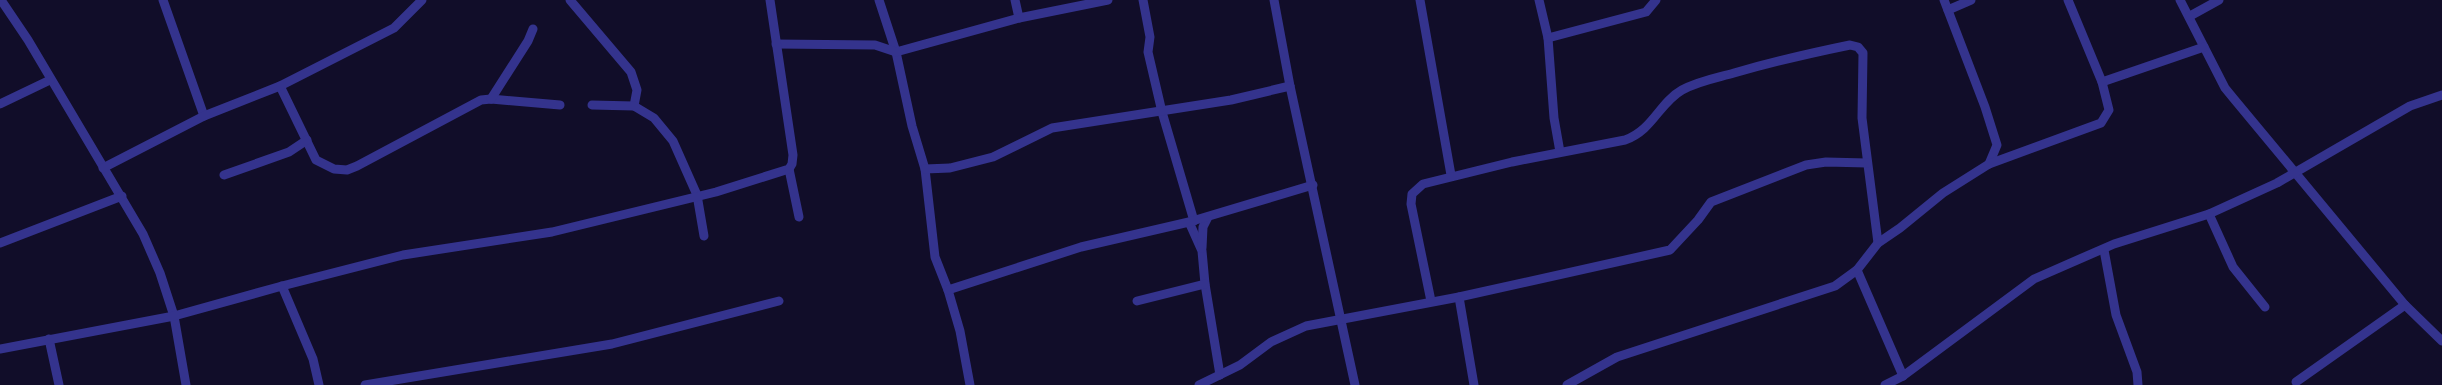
<svg xmlns="http://www.w3.org/2000/svg" width="2442" height="385" viewBox="0 0 2442 385" font-family="Barlow,sans-serif">
<rect width="100%" height="100%" fill="#110d29"/>
<g fill="none" stroke-linecap="round" stroke-linejoin="round">
<g stroke="#34338d" stroke-width="9">
<polyline points="1,0 28,40 143,234 160,273 174,316 186,385"/>
<polyline points="163,0 204,116"/>
<polyline points="570,0 631,72 637,90 634,106"/>
<polyline points="879,0 896,52 912,126 925,169 935,257 948,290 960,331 970,385"/>
<polyline points="1015,0 1019,18"/>
<polyline points="1143,0 1150,37 1148,52 1162,112 1194,221"/>
<polyline points="1274,0 1290,86 1355,385"/>
<polyline points="1420,0 1451,175"/>
<polyline points="1539,0 1548,38 1554,118 1560,152"/>
<polyline points="1944,0 1985,107 1997,145 1989,164"/>
<polyline points="2180,0 2225,88 2234,99 2405,305 2442,341"/>
<polyline points="1948,10 1971,0"/>
<polyline points="2190,16 2219,0"/>
<polyline points="1548,38 1646,12 1656,0"/>
<polyline points="776,44 875,45 896,52 1019,18 1108,0"/>
<polyline points="2102,82 2204,47"/>
<polyline points="280,86 316,160 334,169 347,170 357,166 481,100 491,99 560,105"/>
<polyline points="491,99 528,41 533,29"/>
<polyline points="0,104 50,80"/>
<polyline points="592,105 634,106 654,118 673,141 697,195 704,236"/>
<polyline points="103,168 204,116 280,86 394,28 422,0"/>
<polyline points="789,169 799,217"/>
<polyline points="925,169 950,168 993,157 1052,128 1231,100 1290,86"/>
<polyline points="224,175 289,152 307,140"/>
<polyline points="2209,214 2233,267 2265,307"/>
<polyline points="1189,222 1202,251 1205,284 1220,375"/>
<polyline points="0,243 122,196"/>
<polyline points="1202,248 1203,227 1208,217"/>
<polyline points="2104,250 2116,315 2137,372 2138,385"/>
<polyline points="1857,270 1903,376"/>
<polyline points="282,286 313,359 319,385"/>
<polyline points="948,290 1081,247 1189,222 1313,185"/>
<polyline points="1459,297 1474,385"/>
<polyline points="1137,301 1205,284"/>
<path d="M1431 301 1411 204 1412 194 1423 184 1512 162 1625 140C1653 130 1659 103 1682 90 1698 81 1716 78 1734 73 1772 62 1811 53 1850 45L1858 47 1863 53 1862 118 1878 243"/>
<polyline points="49,339 59,385"/>
<polyline points="0,349 174,316 282,286 403,255 552,232 716,192 789,169 792,164 793,155 770,0"/>
<polyline points="2296,382 2405,305"/>
<polyline points="365,385 612,344 779,301"/>
<polyline points="1199,385 1240,365 1271,342 1306,326 1459,297 1670,250 1698,220 1711,202 1806,165 1826,162 1867,163"/>
<polyline points="1567,385 1617,357 1835,286 1857,270 1878,243 1900,228 1943,193 1989,164 2101,123 2109,110 2102,82 2068,0"/>
<polyline points="1885,385 1903,376 2034,279 2114,244 2209,214 2277,183 2410,106 2442,95"/>
</g>
</g>
</svg>
